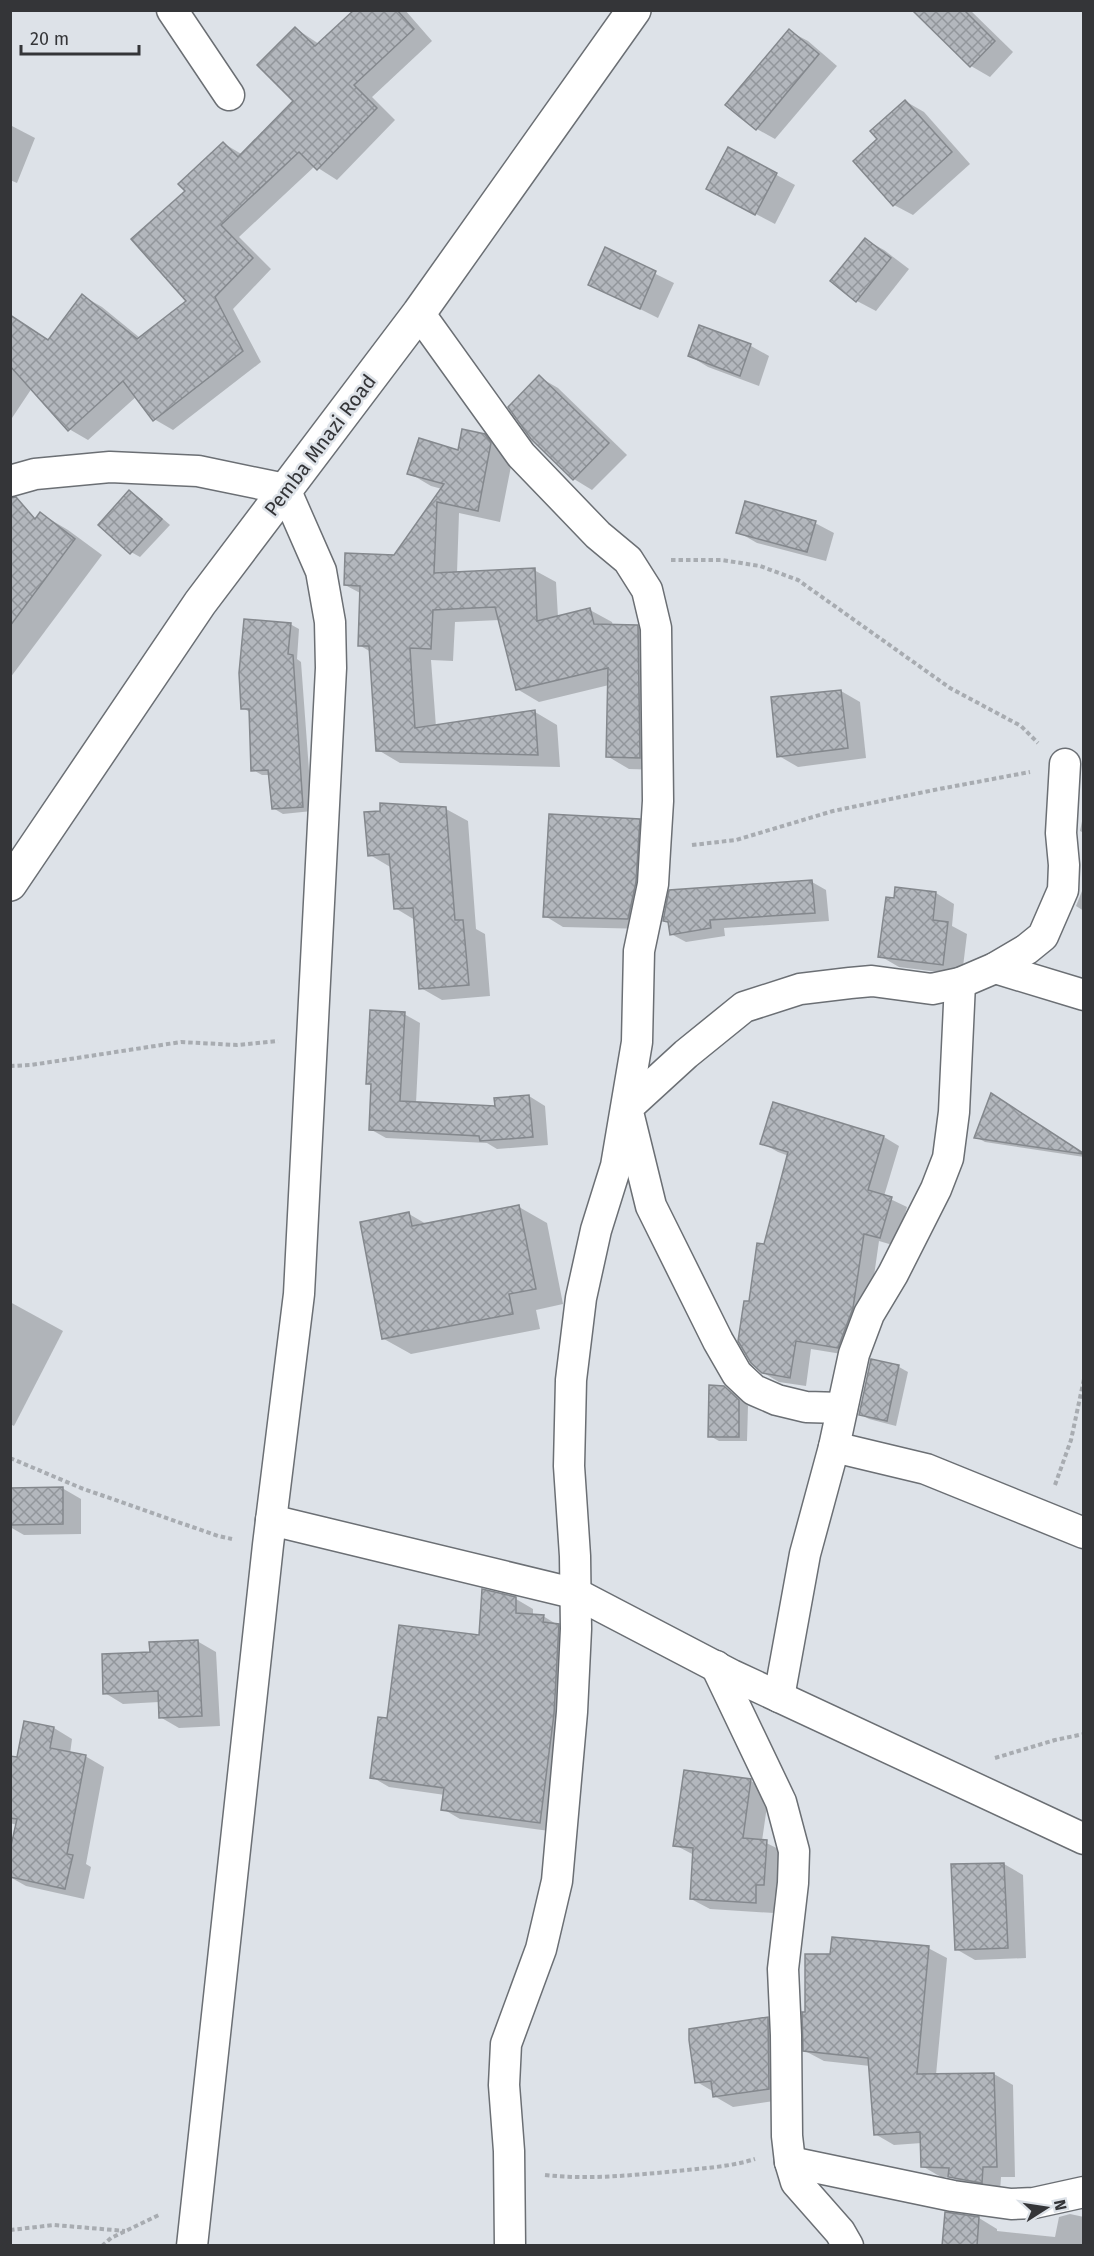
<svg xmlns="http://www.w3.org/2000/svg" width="1094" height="2256" viewBox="0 0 1094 2256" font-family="'Fira Sans',sans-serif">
<defs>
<pattern id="building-cross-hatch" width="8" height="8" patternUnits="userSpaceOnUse" patternTransform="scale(1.5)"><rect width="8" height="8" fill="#b3b7bd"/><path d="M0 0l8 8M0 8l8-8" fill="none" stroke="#92969b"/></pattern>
</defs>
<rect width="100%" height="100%" fill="#dde2e8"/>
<g fill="#0003">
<polygon points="356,10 405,10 432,41 372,97 395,120 337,180 315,166 239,237 271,269 233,309 261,362 173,430 154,419 137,396 88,440 69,429 32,388 10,421 10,315 50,341 83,296 102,307 140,338 188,301 187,191 223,143 243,155 296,101 295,28 319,44"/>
<polygon points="928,10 970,10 1013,52 990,77 971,66"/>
<polygon points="789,31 808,41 837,66 775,139 757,129"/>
<polygon points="905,101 924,112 970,164 913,215 894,205 879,139"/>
<polygon points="10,125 35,138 17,183 10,180"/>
<polygon points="729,149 795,185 775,224 727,199"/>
<polygon points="866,240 884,250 909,269 876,311 857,301"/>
<polygon points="605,249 674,283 658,318 590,284"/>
<polygon points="700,327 751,346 769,356 759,386 708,367 690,356"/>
<polygon points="539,377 558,388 627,455 592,490 574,479 532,438"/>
<polygon points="484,435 507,448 513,456 500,522 459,513 457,573 534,570 556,582 558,617 590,610 612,622 613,626 637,626 659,639 662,770 629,769 607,756 609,685 539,702 517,689 500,620 455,622 453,661 431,660 436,727 535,712 557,725 560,767 400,763 378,750 371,652 359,645 362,594 345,585 395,556 442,489 431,486 409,473 459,452"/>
<polygon points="129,492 138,497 170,525 140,557 131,552"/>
<polygon points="41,514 68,530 102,555 10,678 10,555"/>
<polygon points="815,523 834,533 826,561 757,543 738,532"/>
<polygon points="290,624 299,629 297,659 301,662 312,811 283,814 273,808 270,775 262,775 253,770 251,713 243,708"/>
<polygon points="841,691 860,702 866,758 798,767 779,756"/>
<polygon points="446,809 468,821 476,929 485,934 490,996 442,1000 421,988 415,920 395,908 392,868 370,855"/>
<polygon points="1084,811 1084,833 1080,831"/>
<polygon points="639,821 658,832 647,929 563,927 545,916"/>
<polygon points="1084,874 1084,911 1076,906 1082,891"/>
<polygon points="812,882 826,890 829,921 724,928 725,936 686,942 671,934 670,924 665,921"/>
<polygon points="936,893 954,904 952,926 967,934 962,975 899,967 880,956"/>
<polygon points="404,1014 420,1023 416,1103 497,1108 529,1096 545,1106 548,1145 497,1149 487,1143 386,1138 370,1129 373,1086 367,1083"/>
<polygon points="1000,1100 1084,1154 1084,1157 985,1142 976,1137"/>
<polygon points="884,1137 899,1146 884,1196 907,1207 896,1246 879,1241 868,1318 854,1356 811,1349 806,1386 779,1382 762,1372 750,1303 789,1156 778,1152 762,1143"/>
<polygon points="519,1207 547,1223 563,1304 536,1310 540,1329 411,1354 384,1339 409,1214 428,1225"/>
<polygon points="10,1302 63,1331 14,1426 10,1424"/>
<polygon points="872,1361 899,1367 908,1372 896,1426 869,1419 860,1414"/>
<polygon points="724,1387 734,1393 748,1406 747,1441 719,1441 710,1436"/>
<polygon points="62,1488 81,1499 81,1534 24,1535 10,1527 10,1490"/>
<polygon points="516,1599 533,1609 533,1616 543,1616 576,1636 557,1832 460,1819 443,1809 445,1795 389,1787 372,1777 388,1720 480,1637"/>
<polygon points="197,1641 216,1652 220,1726 179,1728 160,1717 159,1702 123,1704 105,1693 152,1653"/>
<polygon points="54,1728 72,1739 70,1754 85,1756 104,1767 86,1864 91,1867 84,1899 26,1886 10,1877 17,1825 10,1823 10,1758 18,1759"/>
<polygon points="751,1781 769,1792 762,1841 785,1852 783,1895 775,1894 774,1913 710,1909 691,1899 694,1855 675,1845"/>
<polygon points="1004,1864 1023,1875 1026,1958 975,1960 956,1949 953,1866"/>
<polygon points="928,1948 947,1958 936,2075 994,2074 1013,2085 1015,2177 1001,2177 1000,2192 969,2187 951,2177 941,2177 922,2166 922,2143 894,2145 875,2134 870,2066 824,2061 805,2051 807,2013 832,1955"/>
<polygon points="768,2019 786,2030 788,2099 733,2107 714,2096 714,2092 697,2082"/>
<polygon points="1070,2214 1084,2217 1084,2246 944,2246 979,2218 997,2229 997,2231 1055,2237 1059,2217"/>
</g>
<g fill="url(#building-cross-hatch)" stroke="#84888d" stroke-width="1.5">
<polygon points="354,10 397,10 414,29 354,85 377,108 317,170 299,152 221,225 253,258 215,297 243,351 153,421 123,381 68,431 10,366 10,315 48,340 82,294 137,339 186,301 131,239 185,191 178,184 223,142 238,157 293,101 257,65 295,27 315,46"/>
<polygon points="912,10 964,10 995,41 970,67"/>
<polygon points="789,29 819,54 756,130 725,105"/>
<polygon points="905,100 952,152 893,206 853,161 877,139 870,131"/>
<polygon points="728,147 777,173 755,215 706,189"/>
<polygon points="865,238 891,258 856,302 830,281"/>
<polygon points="605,247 656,271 640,309 588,285"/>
<polygon points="699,325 751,344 740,376 688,356"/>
<polygon points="539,375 609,443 573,480 531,439 508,407"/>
<polygon points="462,429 485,434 491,443 478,511 437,502 434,573 535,568 537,621 590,608 594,624 638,625 640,758 606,757 608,668 516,690 495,607 433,610 431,649 410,648 415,728 535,710 538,755 376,751 369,646 358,646 360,586 344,585 345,553 394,555 444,484 407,474 419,438 458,450"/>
<polygon points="129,490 162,519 130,554 98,525"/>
<polygon points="16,497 35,519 40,512 75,539 10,626 10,498"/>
<polygon points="745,501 816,521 807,552 736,533"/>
<polygon points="244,619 291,623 288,654 293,655 303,807 272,809 268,770 251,771 249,709 241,709 239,673"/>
<polygon points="841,690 848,748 777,757 771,697"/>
<polygon points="380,803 446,807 455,920 463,920 469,985 419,989 413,908 394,909 389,854 368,856 364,812 380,811"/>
<polygon points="549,814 640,819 636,882 628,919 543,917"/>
<polygon points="812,880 815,913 710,920 711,928 670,935 668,922 663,921 669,890"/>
<polygon points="895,887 936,892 933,920 948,922 943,965 878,957 886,897 894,898"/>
<polygon points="370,1010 405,1012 400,1101 495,1106 494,1098 529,1095 533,1137 480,1141 479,1136 369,1130 371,1084 366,1084"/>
<polygon points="991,1093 1083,1153 1083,1154 974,1138"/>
<polygon points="773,1102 884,1136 868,1190 892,1197 880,1238 864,1234 853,1308 838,1348 796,1341 790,1378 762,1373 751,1363 738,1341 744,1301 749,1301 757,1243 764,1244 788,1152 760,1144"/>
<polygon points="519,1205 536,1289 509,1294 513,1314 382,1339 360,1222 409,1212 412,1226"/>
<polygon points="871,1359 899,1365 887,1421 859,1415"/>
<polygon points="709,1385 724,1386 739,1400 739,1437 708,1437"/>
<polygon points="63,1487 63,1524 10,1525 10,1488"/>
<polygon points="482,1589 516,1597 516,1613 544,1615 543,1622 559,1624 554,1714 540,1823 441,1810 444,1788 370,1778 378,1717 387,1718 399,1625 479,1635"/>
<polygon points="198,1640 202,1716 159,1718 158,1691 103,1694 102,1654 150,1652 149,1642"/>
<polygon points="24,1721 54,1727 50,1748 86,1755 67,1854 73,1855 65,1889 10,1877 10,1850 17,1819 10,1818 10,1756 17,1757"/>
<polygon points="684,1770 751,1779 743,1838 767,1840 764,1885 756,1885 756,1903 690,1899 693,1848 673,1846"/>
<polygon points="1004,1863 1008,1948 955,1950 951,1864"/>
<polygon points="832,1937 929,1946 917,2074 994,2073 997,2167 983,2167 982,2183 948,2177 949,2168 921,2167 920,2132 874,2135 868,2058 803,2051 802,2012 805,2012 805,1954 830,1954"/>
<polygon points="768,2017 769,2089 713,2097 711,2081 695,2083 689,2040 689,2029"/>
<polygon points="945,2212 979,2217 977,2246 942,2246"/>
</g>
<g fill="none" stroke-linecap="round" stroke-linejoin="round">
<defs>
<g id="street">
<polyline points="172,10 229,95"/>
<polyline points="419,313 521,455 598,535 628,560 647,590 656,628 658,801 655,850 653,884 639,951 637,1042 616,1166 596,1230 581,1298 571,1380 569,1466 575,1556 576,1629 572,1712 557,1881 541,1949 506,2044 504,2085 509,2151 510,2246"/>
<polyline points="10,481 35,474 110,467 198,471 285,489 321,571 330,622 331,668 299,1294 268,1545 192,2246"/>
<polyline points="995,968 1084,995"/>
<polyline points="842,1408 806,1407 777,1400 754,1390 737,1374 718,1341 651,1206 627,1108 686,1054 744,1007 800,989 850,983 872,981 932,989 960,983 995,968 1027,949 1043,936 1063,890 1064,865 1061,833 1065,764"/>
<polyline points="834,1447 926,1469 1084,1533"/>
<polyline points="271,1520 577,1594 732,1675 1084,1839"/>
<polyline points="716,1666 781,1802 794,1851 793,1883 783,1969 786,2035 787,2136 790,2162 796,2182 840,2232 848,2246"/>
<polyline points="779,1697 805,1554 834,1447 854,1354 869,1314 893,1274 936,1189 948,1158 954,1112 960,983"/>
<polyline points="790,2162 953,2196 1011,2204 1034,2203 1084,2192"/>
</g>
<polyline id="secondary" points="10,884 200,603 419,313 634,10"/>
</defs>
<use href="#street" stroke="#6b6f74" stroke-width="33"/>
<use href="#secondary" stroke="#6b6f74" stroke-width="36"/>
<g stroke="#a8acb1" stroke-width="4" stroke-dasharray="4.5 3" stroke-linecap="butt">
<polyline points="671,560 722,560 760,566 798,580 950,688 1021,726 1038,743"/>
<polyline points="692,845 736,840 833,811 934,790 1030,772"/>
<polyline points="10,1066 31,1065 181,1042 237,1045 278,1041"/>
<polyline points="10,1458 81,1488 218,1536 232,1539"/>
<polyline points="1055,1485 1071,1440 1084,1379"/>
<polyline points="995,1758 1055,1740 1084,1734"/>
<path d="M545 2175C590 2180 633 2175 678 2171 704 2168 730 2167 755 2159"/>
<polyline points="10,2230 54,2225 125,2231"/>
<polyline points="102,2246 111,2238 161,2214"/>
</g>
<use href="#street" stroke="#fff" stroke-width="30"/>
<use href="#secondary" stroke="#fff" stroke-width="33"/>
</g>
<g text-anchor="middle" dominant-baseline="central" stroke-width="5" stroke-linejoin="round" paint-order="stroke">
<g font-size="20" fill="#343538" stroke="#dde2e8">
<text transform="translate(320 445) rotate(-53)">Pemba Mnazi Road</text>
</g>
</g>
<rect width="1094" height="2256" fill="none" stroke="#343538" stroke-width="24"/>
<g transform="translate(1046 2208) rotate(78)" stroke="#dde2e8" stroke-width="4.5" paint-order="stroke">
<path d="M0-4.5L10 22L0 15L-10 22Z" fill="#343538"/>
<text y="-9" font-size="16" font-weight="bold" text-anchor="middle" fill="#343538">N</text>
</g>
<path d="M21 45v9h118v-9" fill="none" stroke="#343538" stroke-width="3"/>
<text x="30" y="45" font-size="18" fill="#343538" stroke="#dde2e8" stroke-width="4.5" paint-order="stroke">20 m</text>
</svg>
